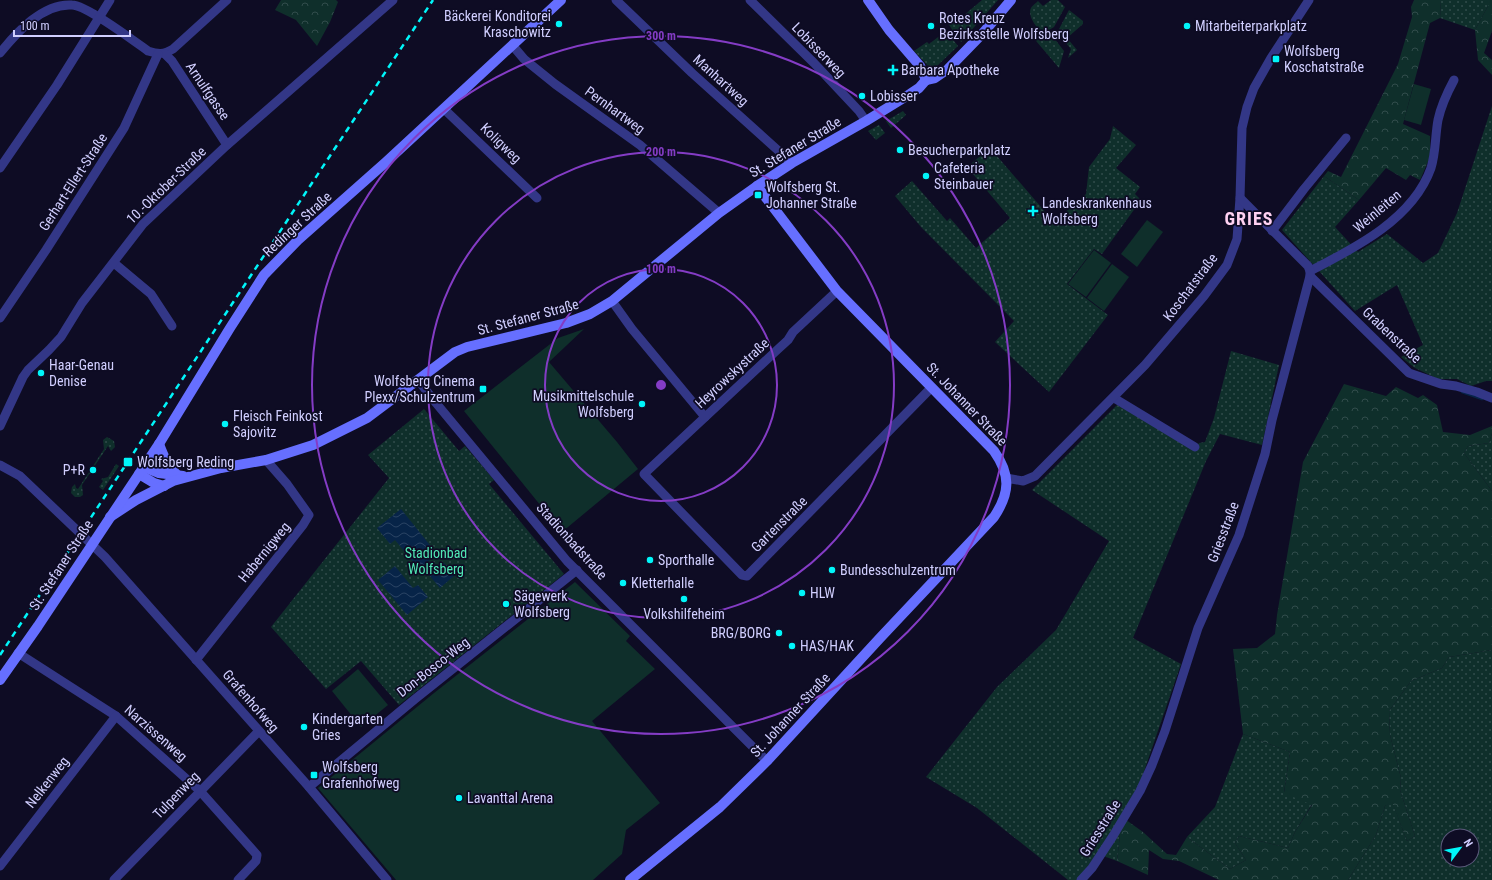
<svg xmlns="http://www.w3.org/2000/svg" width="1492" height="880" viewBox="0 0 1492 880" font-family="'Roboto Condensed',sans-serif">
<defs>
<pattern id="green-dots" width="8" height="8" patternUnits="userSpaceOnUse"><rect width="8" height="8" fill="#0f2f2b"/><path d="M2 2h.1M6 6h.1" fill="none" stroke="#314c4b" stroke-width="1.8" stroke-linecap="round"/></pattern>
<pattern id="forest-crowns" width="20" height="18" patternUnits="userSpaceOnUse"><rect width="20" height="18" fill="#0f2f2b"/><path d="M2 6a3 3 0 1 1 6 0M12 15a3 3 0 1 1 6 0" fill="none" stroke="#314c4b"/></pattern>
<pattern id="water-waves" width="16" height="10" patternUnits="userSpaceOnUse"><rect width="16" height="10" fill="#072448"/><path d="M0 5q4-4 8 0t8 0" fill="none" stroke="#2a4363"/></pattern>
</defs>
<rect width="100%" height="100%" fill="#0e0c24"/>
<g fill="url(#green-dots)" fill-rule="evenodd">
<polygon points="982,0 998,0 961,42 944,18 949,14 954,17 959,14 963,16"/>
<path d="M1051 0H1058L1065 7 1054 27 1049 30 1048 34 1051 38H1054L1064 51 1059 68 1031 35 1037 27C1033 23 1028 13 1031 8 1032 6 1036 3 1038 1L1043 6Z"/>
<polygon points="1441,0 1488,0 1488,6 1475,30 1440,18"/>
<polygon points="1069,10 1083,21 1083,24 1067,38 1077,50 1068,58 1071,49 1059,35 1060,33 1058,31"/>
<polygon points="946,31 958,46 937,66 929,67 914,51 927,42 929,44"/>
<polygon points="1492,106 1492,381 1486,381 1471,386 1457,379 1438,379 1415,368 1401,357 1423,345 1397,285 1355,311 1282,230 1324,176 1359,200 1335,227 1358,252 1387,234 1423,263 1438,253 1457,213"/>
<polygon points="903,111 906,115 891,128 886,121"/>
<polygon points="879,125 885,133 876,140 868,131"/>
<polygon points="1113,126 1136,145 1116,168 1140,187 1135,194 1141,200 1102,254 1094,249 1067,284 1108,315 1049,392 995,342 1014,321 921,227 895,196 912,181 947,221 950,218 976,248 1010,218 967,167 990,148 1054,222 1086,194 1089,167 1110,139"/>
<polygon points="1231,351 1279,365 1262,445 1220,434 1206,461 1133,638 1181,664 1139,786 1122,817 1117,861 1098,854 1077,880 1068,880 977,808 926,777 997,687 1056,630 1109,541 1032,490 1117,405 1195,449 1199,443 1205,442 1214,418"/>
<polygon points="424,409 459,451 465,446 494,480 489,484 564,574 399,705 361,661 326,689 271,627 389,478 368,455"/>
<polygon points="1492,433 1492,491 1464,453 1468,446 1489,443"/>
<polygon points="107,437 114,441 115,447 111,451 108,446 82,485 83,495 80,497 75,497 71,493 72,487 75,484 76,488 78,489 104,449 103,440"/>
<polygon points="116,464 119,466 103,490 99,487 103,481 101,479 108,477"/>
<path d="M1492 650V880H1348L1376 835 1385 806 1392 801 1407 841 1415 836 1400 790 1401 778 1390 735 1389 711 1411 681 1442 668 1449 657ZM1448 836H1472V860H1448Z"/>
<polygon points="1243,734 1290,752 1284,792 1312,804 1295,832 1288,848 1239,836 1235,843 1246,860 1230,869 1187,837 1215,807"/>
</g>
<g fill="url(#forest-crowns)">
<polygon points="281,0 336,0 338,2 330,22 317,46 296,20 275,10"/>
<polygon points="1414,0 1441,0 1440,18 1430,23 1403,124 1430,136 1430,157 1420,180 1410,175 1406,180 1386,168 1359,200 1324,176 1328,171 1341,177 1398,64 1412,17 1411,7"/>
<polygon points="1488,0 1492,0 1492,31 1484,53 1492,60 1492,75 1478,60 1475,30 1488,6"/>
<polygon points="1344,384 1386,396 1396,387 1418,398 1423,395 1437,405 1443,432 1470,435 1492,426 1492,433 1489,443 1468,446 1464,453 1492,491 1492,650 1449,657 1442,668 1411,681 1389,711 1390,735 1401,778 1400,790 1415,836 1407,841 1392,802 1385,806 1376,835 1348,880 1219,880 1179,861 1163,859 1149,850 1148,875 1117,861 1122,817 1143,832 1167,854 1176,855 1187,837 1230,869 1246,860 1235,843 1239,836 1288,848 1295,832 1312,805 1284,793 1290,752 1243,734 1233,649 1257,648 1275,634 1277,615 1303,462"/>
</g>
<g fill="#0f2f2b">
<polygon points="1414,84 1431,89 1421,125 1404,120"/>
<polygon points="1147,220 1163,232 1137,267 1121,254"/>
<polygon points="1094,250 1111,263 1086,297 1068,284"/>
<polygon points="1112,264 1129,277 1104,311 1087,298"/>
<polygon points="584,329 549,362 617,442 638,469 562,532 464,411 558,338"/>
<polygon points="575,582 630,636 626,641 655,669 592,721 660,803 626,830 622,854 593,880 396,880 318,788 434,693"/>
<polygon points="358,669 388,705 361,727 332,691"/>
</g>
<g fill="url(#water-waves)">
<polygon points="401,509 437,554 419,569 395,540 390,544 377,528"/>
<polygon points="444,563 455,575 440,588 429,575"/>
<polygon points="395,566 413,588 418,585 428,597 407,615 378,580"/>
</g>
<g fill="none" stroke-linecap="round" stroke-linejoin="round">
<polyline stroke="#072448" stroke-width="2.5" points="1462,392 1482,399"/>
<g stroke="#333787" stroke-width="9">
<polyline points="616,0 692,73 792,163"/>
<polyline points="750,0 814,63 859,111 866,121"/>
<polyline points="513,46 524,59 555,84 640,145 719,213"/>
<path d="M0 53C17 32 43 3 72 5 86 5 134 41 148 51 158 54 163 55 173 49L227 0"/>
<polyline points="165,54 172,61 227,145"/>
<polyline points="444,109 537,198"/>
<polyline points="0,168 57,85 110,0"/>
<polyline points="1272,231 1304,189 1346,138"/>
<polyline points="114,263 151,294 172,326"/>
<path d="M1310 271C1355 248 1413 219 1431 168 1436 152 1435 136 1438 120 1441 106 1447 93 1454 80"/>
<polyline points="1310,276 1409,373 1441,384 1456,386 1477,392 1492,398"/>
<polyline points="837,291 793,332 788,340 776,351 644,474 742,575 747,576 931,388"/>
<polyline points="612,301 632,329 705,417"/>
<polyline points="0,318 46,250 124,128 158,54"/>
<polyline points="418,380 436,403 567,561 767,761"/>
<polyline points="1114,398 1195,447"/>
<polyline points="0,426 23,377 28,370 49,350 61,337 82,303 143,224 227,145 393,0"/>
<polyline points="0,465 20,476 105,557 309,787 387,880"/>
<polyline points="1006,478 1023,481 1035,476 1145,365 1204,296 1227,265 1237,239 1240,198 1242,128 1247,107 1254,88 1271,58 1309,0"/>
<polyline points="18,653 116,716 200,791 257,855 256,861 238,880"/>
<polyline points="196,660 303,525 309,515 287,484 266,460"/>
<polyline points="309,787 415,699 577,570"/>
<polyline points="0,866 116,716"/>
<polyline points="114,880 259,731"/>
<polyline points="1081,880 1092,868 1113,836 1140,791 1152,765 1165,731 1198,628 1239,535 1265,454 1272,420 1310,276 1310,271 1308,266 1240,198"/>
</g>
<g stroke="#666fff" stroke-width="10">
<polyline points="868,0 889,30 920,66 926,80"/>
<polyline points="926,80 935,78 948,69 983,33 1011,0"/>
<path d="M159 444C164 457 168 467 178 476"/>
<polyline points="144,467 159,473 183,476"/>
<polyline points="139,474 154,483 164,486"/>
<polyline points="110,517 136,500 173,481 221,468 266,460 313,445 367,418 455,352 467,347 566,323 590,314 612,301 719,213 757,186 792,163 866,121 910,94 919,88 926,80"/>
<polyline points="0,680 38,626 159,444 230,328 264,275 298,240 386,162 561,0"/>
<path d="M630 880 720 807 767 761 880 638 994 517C1010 493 1011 475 994 451L837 291 757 186"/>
</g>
<polyline stroke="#00f6fa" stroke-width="2.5" stroke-dasharray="6 5" stroke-linecap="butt" points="0,655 433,0"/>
</g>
<g fill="none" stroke="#843cc5" stroke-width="2">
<circle cx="661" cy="385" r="116"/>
<circle cx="661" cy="385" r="233"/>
<circle cx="661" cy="385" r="349"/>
</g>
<g fill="#00f6fa" stroke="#0e0c24" stroke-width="1.5">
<circle cx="559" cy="24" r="4"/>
<circle cx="931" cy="26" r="4"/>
<circle cx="1187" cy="26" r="4"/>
<rect x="1272" y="55" width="8" height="8" rx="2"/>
<path d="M891 64h4v4h4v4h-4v4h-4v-4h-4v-4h4z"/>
<circle cx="862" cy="96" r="4"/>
<circle cx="900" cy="150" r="4"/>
<circle cx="926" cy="176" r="4"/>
<rect x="754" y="191" width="8" height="8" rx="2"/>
<path d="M1031 205h4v4h4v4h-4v4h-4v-4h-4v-4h4z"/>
<circle cx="41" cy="373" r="4"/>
<rect x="479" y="385" width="8" height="8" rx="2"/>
<circle cx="642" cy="404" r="4"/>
<circle cx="225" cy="424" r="4"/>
<rect x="123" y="457" width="10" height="10" rx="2"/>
<circle cx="93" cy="470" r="4"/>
<circle cx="650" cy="560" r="4"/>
<circle cx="832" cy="570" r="4"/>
<circle cx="623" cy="583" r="4"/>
<circle cx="802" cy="593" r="4"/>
<circle cx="684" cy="599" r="4"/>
<circle cx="506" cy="604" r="4"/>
<circle cx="779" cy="633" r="4"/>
<circle cx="792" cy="646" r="4"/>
<circle cx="304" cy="727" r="4"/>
<rect x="310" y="771" width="8" height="8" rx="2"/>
<circle cx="459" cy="798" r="4"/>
</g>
<g text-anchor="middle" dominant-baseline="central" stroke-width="3.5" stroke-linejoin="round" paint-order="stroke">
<g font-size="14" fill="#d1cfff" stroke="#0e0c24" text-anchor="start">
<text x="551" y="16" text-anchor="end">Bäckerei Konditorei<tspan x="551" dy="16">Kraschowitz</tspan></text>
<text x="939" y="18">Rotes Kreuz<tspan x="939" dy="16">Bezirksstelle Wolfsberg</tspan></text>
<text x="1195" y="26">Mitarbeiterparkplatz</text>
<text x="1284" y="51">Wolfsberg<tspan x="1284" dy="16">Koschatstraße</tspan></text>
<text x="901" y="70">Barbara Apotheke</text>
<text x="870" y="96">Lobisser</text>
<text x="908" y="150">Besucherparkplatz</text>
<text x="934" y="168">Cafeteria<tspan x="934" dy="16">Steinbauer</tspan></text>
<text x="766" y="187">Wolfsberg St.<tspan x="766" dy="16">Johanner Straße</tspan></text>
<text x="1042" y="203">Landeskrankenhaus<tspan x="1042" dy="16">Wolfsberg</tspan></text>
<text x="49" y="365">Haar-Genau<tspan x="49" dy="16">Denise</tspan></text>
<text x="475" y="381" text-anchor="end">Wolfsberg Cinema<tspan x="475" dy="16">Plexx/Schulzentrum</tspan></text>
<text x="634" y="396" text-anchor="end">Musikmittelschule<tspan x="634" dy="16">Wolfsberg</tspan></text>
<text x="233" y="416">Fleisch Feinkost<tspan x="233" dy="16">Sajovitz</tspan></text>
<text x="137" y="462">Wolfsberg Reding</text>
<text x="85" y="470" text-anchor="end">P+R</text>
<text x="658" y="560">Sporthalle</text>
<text x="840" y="570">Bundesschulzentrum</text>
<text x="631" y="583">Kletterhalle</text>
<text x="810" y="593">HLW</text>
<text x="514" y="596">Sägewerk<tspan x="514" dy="16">Wolfsberg</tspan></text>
<text x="684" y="614" text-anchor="middle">Volkshilfeheim</text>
<text x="771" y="633" text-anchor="end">BRG/BORG</text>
<text x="800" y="646">HAS/HAK</text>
<text x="312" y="719">Kindergarten<tspan x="312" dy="16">Gries</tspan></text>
<text x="322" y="767">Wolfsberg<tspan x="322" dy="16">Grafenhofweg</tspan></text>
<text x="467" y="798">Lavanttal Arena</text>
</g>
<g font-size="14" fill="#d1cfff" stroke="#0e0c24">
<text transform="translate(819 50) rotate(46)">Lobisserweg</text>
<text transform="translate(721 80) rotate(42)">Manhartweg</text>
<text transform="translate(208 91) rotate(56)">Arnulfgasse</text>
<text transform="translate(615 110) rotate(36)">Pernhartweg</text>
<text transform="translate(501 143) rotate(44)">Koligweg</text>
<text transform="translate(795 147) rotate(-31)">St. Stefaner Straße</text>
<text transform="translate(73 182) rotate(-57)">Gerhart-Ellert-Straße</text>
<text transform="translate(166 185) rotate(-44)">10.-Oktober-Straße</text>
<text transform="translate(1377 211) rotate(-40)">Weinleiten</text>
<text transform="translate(297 224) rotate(-43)">Redinger Straße</text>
<text transform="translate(1190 287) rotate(-53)">Koschatstraße</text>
<text transform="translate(528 317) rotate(-15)">St. Stefaner Straße</text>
<text transform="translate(1392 335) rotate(43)">Grabenstraße</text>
<text transform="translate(732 373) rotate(-43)">Heyrowskystraße</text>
<text transform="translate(967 404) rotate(46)">St. Johanner Straße</text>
<text transform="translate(779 524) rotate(-45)">Gartenstraße</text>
<text transform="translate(1223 532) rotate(-69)">Griesstraße</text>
<text transform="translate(572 541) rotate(48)">Stadionbadstraße</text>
<text transform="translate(264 552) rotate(-51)">Habernigweg</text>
<text transform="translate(61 565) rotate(-57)">St. Stefaner Straße</text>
<text transform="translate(433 667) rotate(-38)">Don-Bosco-Weg</text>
<text transform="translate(251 701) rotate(49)">Grafenhofweg</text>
<text transform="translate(790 715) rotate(-47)">St. Johanner Straße</text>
<text transform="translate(156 733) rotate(41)">Narzissenweg</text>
<text transform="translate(47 782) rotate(-52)">Nelkenweg</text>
<text transform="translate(176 795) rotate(-46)">Tulpenweg</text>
<text transform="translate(1100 828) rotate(-58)">Griesstraße</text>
</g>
<g font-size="14" fill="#51e9b6" stroke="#0e0c24">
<text x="436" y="553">Stadionbad<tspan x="436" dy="16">Wolfsberg</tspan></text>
</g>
<g font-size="18" font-weight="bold" letter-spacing="1" fill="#ffd1f2" stroke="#0e0c24">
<text x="1249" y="218">GRIES</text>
</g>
</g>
<circle cx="661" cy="385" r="6" fill="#843cc5" stroke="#0e0c24" stroke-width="2"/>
<g font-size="12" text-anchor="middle" font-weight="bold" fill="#843cc5" stroke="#0e0c24" stroke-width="3.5" stroke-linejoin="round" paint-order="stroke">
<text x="661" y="40">300 m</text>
<text x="661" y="156">200 m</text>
<text x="661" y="273">100 m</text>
</g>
<g transform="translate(1460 848) rotate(58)"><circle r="19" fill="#0e0c24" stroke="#5c5a7c"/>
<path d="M0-3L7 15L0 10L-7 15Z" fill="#00f6fa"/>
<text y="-6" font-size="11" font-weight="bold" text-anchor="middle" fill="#d1cfff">N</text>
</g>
<path d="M14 30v6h116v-6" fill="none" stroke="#d1cfff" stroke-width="2"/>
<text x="20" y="30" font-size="12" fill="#d1cfff" stroke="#0e0c24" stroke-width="3" paint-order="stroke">100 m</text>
</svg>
